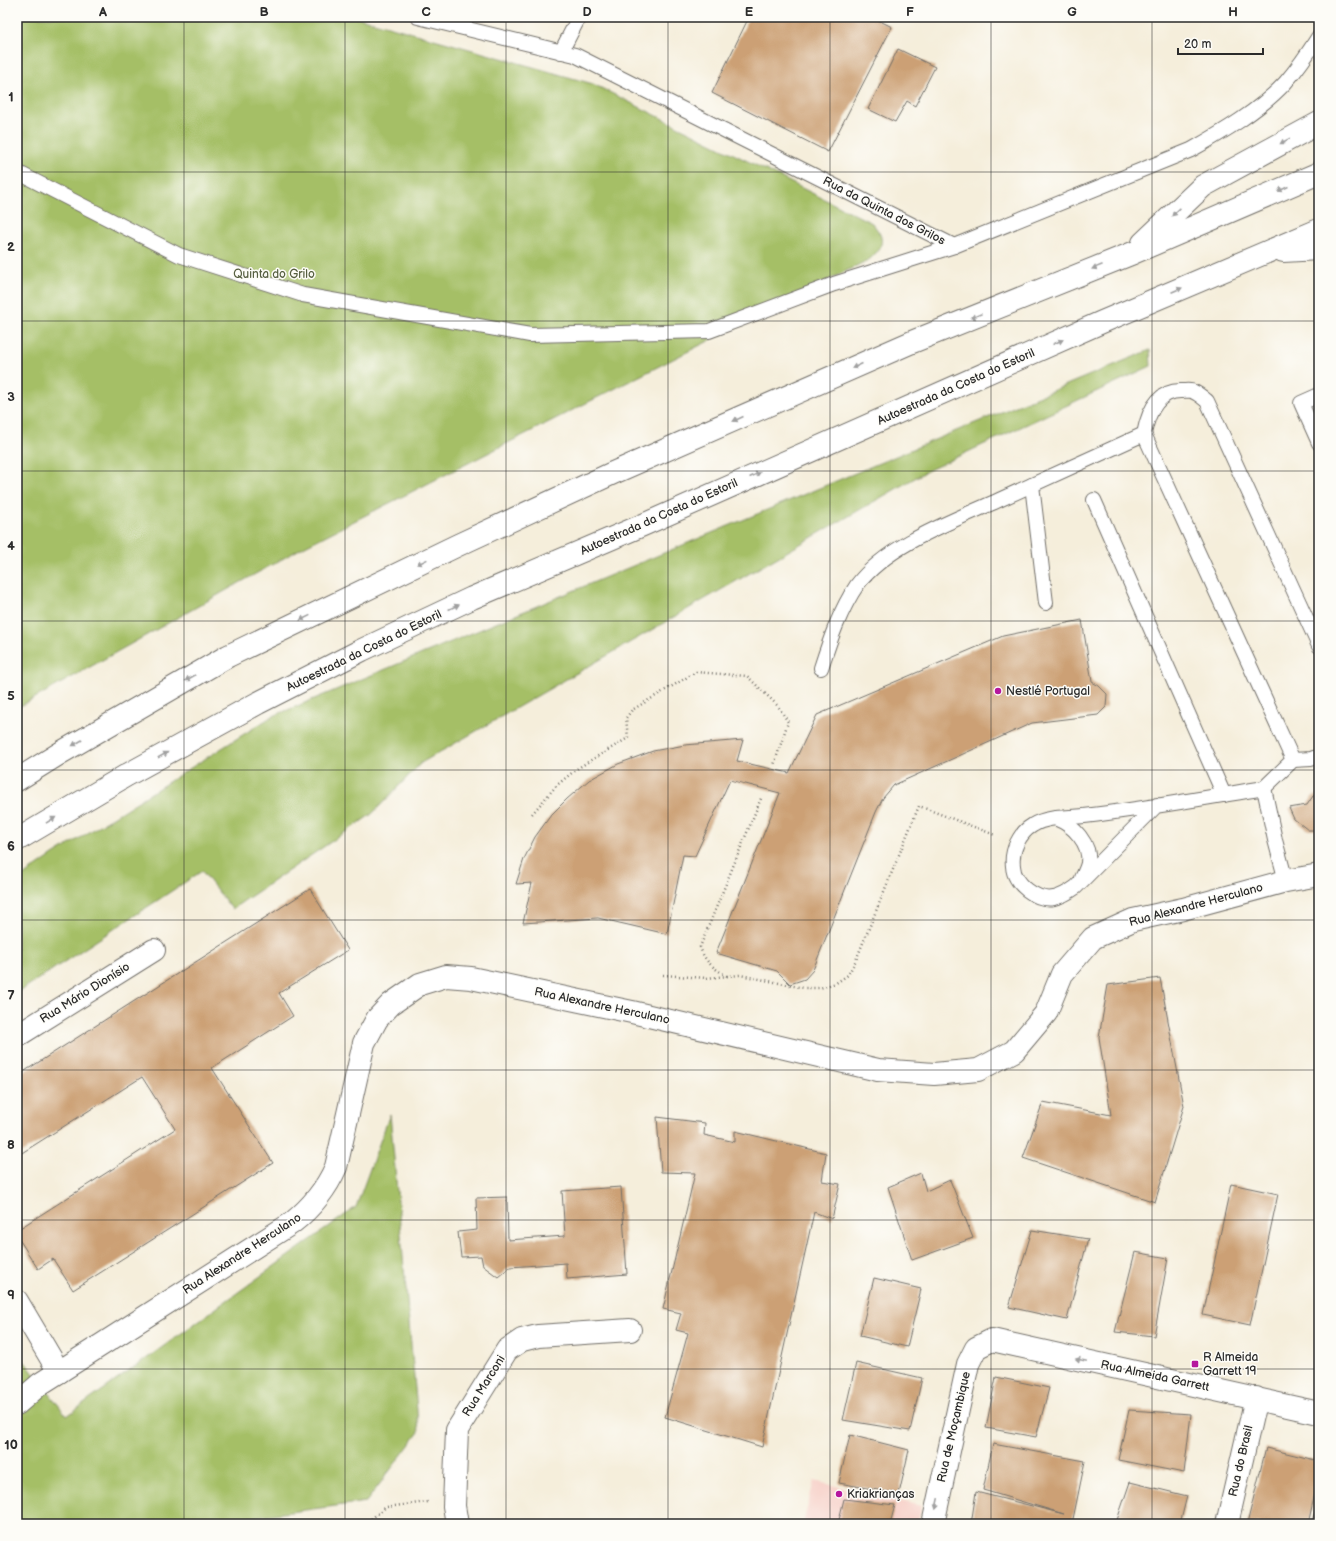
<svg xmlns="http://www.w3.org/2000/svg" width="1336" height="1541" viewBox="0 0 1336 1541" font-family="'Balsamiq Sans',sans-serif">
<rect width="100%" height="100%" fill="#fdfcf7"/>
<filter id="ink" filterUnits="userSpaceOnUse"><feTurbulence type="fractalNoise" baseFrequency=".025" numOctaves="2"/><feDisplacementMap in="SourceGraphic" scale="8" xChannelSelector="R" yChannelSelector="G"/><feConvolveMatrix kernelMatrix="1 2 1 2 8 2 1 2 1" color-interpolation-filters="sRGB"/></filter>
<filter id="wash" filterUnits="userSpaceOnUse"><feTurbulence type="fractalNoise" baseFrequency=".012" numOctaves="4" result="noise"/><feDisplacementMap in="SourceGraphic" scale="16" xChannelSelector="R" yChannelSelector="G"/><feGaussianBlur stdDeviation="0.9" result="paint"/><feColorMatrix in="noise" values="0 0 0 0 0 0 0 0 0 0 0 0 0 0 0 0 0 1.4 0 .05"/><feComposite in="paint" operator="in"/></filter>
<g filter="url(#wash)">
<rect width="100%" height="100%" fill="#f5eedb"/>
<polygon fill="#f7d1c9" points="814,1481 922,1506 917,1524 803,1524"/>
<g fill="#a5bf66" stroke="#687548">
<path d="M17 17H356L593 84 872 223C885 238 885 245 870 259L307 545 17 708Z"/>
<polygon points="1150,350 1151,366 927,471 421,763 372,814 232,909 202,871 17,993 17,880 53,855 271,717"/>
<polygon points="390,1114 419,1432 366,1502 199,1524 17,1524 17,1352 67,1416 356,1207"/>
</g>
<g id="blocks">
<g fill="#cca074">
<polygon points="749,17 872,17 892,27 828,152 712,93"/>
<polygon points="898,49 935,67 915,106 907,101 895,122 868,109"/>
<polygon points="1082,620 1092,682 1099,686 1107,694 1106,707 1098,715 1032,723 894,785 883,798 876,812 813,970 805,979 790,984 777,971 716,953 780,793 730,780 695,856 683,855 667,934 598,918 523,923 532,883 516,884 524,859 535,837 551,815 567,799 589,780 618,764 653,751 685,745 743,740 737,761 789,773 817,715 1003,636"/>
<polygon points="1319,795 1319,830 1308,830 1294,819 1289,808 1307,805 1313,796"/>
<polygon points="310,889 348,950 279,993 293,1016 212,1068 273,1163 73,1290 53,1259 38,1269 17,1236 17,1230 175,1129 142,1077 17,1156 17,1076"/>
<polygon points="1160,978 1184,1106 1155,1202 1023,1158 1043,1102 1111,1115 1099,1037 1108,985"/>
<polygon points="657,1117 705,1123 704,1135 735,1142 735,1131 826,1153 822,1181 840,1184 832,1219 814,1212 762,1447 665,1417 688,1333 676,1330 681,1313 663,1309 695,1173 661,1172"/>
<polygon points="921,1173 926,1191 950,1180 973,1238 912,1260 888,1187"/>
<polygon points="1231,1184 1278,1194 1250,1325 1203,1315"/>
<polygon points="621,1187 627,1274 567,1279 566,1263 510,1267 498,1277 483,1266 481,1256 461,1257 458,1232 477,1230 476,1198 507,1197 508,1240 565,1236 562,1191"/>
<polygon points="1032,1230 1088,1239 1067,1320 1009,1307"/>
<polygon points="1135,1252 1168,1258 1154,1336 1115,1332"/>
<polygon points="874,1278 921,1289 907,1347 860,1336"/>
<polygon points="856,1363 922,1378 910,1431 843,1420"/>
<polygon points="996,1377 1049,1388 1036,1437 986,1428"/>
<polygon points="1129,1410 1191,1414 1184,1473 1118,1460"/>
<polygon points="850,1435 909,1450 899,1494 839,1483"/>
<polygon points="993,1444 1085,1461 1072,1524 971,1524 976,1492 1064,1514 983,1490"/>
<polygon points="1266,1448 1319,1461 1319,1475 1308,1524 1247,1524"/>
<polygon points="1130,1482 1187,1496 1180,1524 1116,1523"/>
<polygon points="1319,1498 1319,1524 1311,1524"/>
<polygon points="844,1499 895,1505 890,1524 838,1524"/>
</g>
</g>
</g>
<g filter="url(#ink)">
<use href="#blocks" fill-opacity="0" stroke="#726f69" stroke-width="1"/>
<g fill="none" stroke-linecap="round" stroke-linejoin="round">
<defs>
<g id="service">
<path d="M418 17 575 55 954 246 1191 150C1223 132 1260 110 1285 83 1298 68 1309 52 1319 36"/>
<polyline points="561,52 579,17"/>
<polyline points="17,172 179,255 303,295 530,335 709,331 834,284 954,246"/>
<polyline points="1319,395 1301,403 1319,443"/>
<path d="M1144 434C1148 413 1157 390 1182 391 1186 391 1191 390 1194 392 1199 394 1203 398 1207 401L1319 646"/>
<polyline points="1032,485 1046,603"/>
<polyline points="1094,500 1224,795"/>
<path d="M821 668C830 640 840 610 857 585 888 544 953 521 999 500 1047 478 1096 456 1144 434L1293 760 1264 788"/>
<polyline points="1293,760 1311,759 1319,756"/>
<path d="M1157 805 1076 887C1069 892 1063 896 1054 898 1036 901 1014 884 1013 866 1011 851 1019 833 1033 825 1047 816 1068 818 1084 816 1144 809 1204 798 1264 788L1275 840 1286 881"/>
<path d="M1057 819C1073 825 1091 844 1088 863 1087 868 1084 874 1082 878"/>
</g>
<g id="minor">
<polyline points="17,1036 154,950"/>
<polyline points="17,1301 59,1372"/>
<path d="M17 1404 40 1384 59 1372 292 1223C312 1207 326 1190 336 1167L364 1043 377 1019 391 1004 420 984 446 976 471 978 632 1012 878 1070 934 1074 978 1070 1014 1051 1046 1013 1062 974 1093 938 1133 920 1183 909 1286 881 1319 875"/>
<polyline points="457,1524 454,1506 457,1430 507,1350 522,1340 538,1336 630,1330"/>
<polyline points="933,1524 968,1364 976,1348 992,1340 1319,1413"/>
<polyline points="1227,1524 1256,1398"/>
</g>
<g id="motorway">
<polyline points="1143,243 1203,186 1319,123"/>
<polyline points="1283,251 1319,249"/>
<polyline points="17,780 62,752 228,656 458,545 613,473 912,342 1133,253 1319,173"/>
<polyline points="17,840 127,775 258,703 362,650 472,598 643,525 1102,322 1319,230"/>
</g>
</defs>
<use href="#service" stroke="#726f69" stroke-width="16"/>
<use href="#minor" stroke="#726f69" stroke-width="24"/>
<use href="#motorway" stroke="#726f69" stroke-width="24"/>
<g stroke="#726f69" stroke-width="2.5" stroke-dasharray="1 3" stroke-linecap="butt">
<polyline points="532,814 557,785 578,768 628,738 626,718 632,710 696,672 747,676 778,706 788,722 774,765"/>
<polyline points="663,975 706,978 740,975 804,988 820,988 836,983 848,975 856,960 919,806 995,835"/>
<path d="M727 976C713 968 705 962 700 947L762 796"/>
<polyline points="365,1524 386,1507 428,1502"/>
</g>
<use href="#service" stroke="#fff" stroke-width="14"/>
<use href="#minor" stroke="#fff" stroke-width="22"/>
<use href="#motorway" stroke="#fff" stroke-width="22"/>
</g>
<defs><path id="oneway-solid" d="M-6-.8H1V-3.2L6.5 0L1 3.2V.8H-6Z"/></defs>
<g fill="#a0a0a0">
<use href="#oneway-solid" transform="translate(1285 141) rotate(151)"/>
<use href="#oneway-solid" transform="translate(1283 189) rotate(156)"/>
<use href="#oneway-solid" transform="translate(1176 212) rotate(137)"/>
<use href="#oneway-solid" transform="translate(1097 267) rotate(158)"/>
<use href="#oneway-solid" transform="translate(1177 290) rotate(-23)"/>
<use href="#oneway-solid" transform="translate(976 316) rotate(158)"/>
<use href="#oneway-solid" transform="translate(1058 342) rotate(-24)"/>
<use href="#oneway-solid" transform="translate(857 366) rotate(156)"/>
<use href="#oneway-solid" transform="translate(738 419) rotate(156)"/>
<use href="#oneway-solid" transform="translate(755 475) rotate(-24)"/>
<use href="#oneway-solid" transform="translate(422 562) rotate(154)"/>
<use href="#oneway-solid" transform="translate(454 607) rotate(-25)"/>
<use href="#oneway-solid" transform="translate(305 618) rotate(154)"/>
<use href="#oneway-solid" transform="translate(190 678) rotate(150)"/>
<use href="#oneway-solid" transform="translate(77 743) rotate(150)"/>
<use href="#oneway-solid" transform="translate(163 755) rotate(-29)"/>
<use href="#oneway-solid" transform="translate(51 820) rotate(-31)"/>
<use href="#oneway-solid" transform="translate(1081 1360) rotate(-168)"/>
<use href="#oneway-solid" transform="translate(937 1504) rotate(103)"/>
</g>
</g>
<path fill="none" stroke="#2b2b2b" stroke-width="1" stroke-opacity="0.55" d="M184 17V1524M345 17V1524M506 17V1524M668 17V1524M830 17V1524M991 17V1524M1152 17V1524M17 172H1319M17 321H1319M17 471H1319M17 621H1319M17 770H1319M17 920H1319M17 1070H1319M17 1220H1319M17 1369H1319"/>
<g fill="#b5179e" stroke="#fdfcf7" stroke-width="1.5">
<circle cx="998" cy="691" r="4"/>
<rect x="1191" y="1360" width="8" height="8" rx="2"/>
<circle cx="839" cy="1494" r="4"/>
</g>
<g text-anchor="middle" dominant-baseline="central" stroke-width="3" stroke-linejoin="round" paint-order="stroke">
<g font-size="12" fill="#2b2b2b" stroke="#fdfcf7">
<text transform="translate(884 211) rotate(27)">Rua da Quinta dos Grilos</text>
<text transform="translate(956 387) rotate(-24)">Autoestrada da Costa do Estoril</text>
<text transform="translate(659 517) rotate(-24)">Autoestrada da Costa do Estoril</text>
<text transform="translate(364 651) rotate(-26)">Autoestrada da Costa do Estoril</text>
<text transform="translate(1196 905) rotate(-15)">Rua Alexandre Herculano</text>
<text transform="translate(85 993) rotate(-32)">Rua Mário Dionísio</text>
<text transform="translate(602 1006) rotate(12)">Rua Alexandre Herculano</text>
<text transform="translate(242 1254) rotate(-33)">Rua Alexandre Herculano</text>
<text transform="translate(1155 1376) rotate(12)">Rua Almeida Garrett</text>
<text transform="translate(484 1386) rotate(-58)">Rua Marconi</text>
<text transform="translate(954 1427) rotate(-77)">Rua de Moçambique</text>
<text transform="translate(1241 1461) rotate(-77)">Rua do Brasil</text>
</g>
<g font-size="12" fill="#565f40" stroke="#fdfcf7">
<text x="274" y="274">Quinta do Grilo</text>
</g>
<g font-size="12" fill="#2b2b2b" stroke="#fdfcf7" text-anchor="start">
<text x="1006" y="691">Nestlé Portugal</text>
<text x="1203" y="1357">R Almeida<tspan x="1203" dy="14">Garrett 19</tspan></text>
<text x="847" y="1494">Kriakrianças</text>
</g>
</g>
<rect width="1336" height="1541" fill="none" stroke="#fdfcf7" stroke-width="44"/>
<path d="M1178 48v6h85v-6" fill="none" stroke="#2b2b2b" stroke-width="2"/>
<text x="1184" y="48" font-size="12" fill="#2b2b2b" stroke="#fdfcf7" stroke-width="3" paint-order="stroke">20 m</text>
<rect x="22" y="22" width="1292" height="1497" fill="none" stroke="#2b2b2b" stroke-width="1.5"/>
<g font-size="13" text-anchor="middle" font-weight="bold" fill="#2b2b2b">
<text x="103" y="16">A</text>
<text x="264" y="16">B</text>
<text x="426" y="16">C</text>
<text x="587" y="16">D</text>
<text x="749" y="16">E</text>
<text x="910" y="16">F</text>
<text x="1072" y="16">G</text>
<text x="1233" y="16">H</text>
<text x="11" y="101">1</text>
<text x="11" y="251">2</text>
<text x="11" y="401">3</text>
<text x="11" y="550">4</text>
<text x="11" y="700">5</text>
<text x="11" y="850">6</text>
<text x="11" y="1000">7</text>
<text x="11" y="1149">8</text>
<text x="11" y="1299">9</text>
<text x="11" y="1449">10</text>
</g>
</svg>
